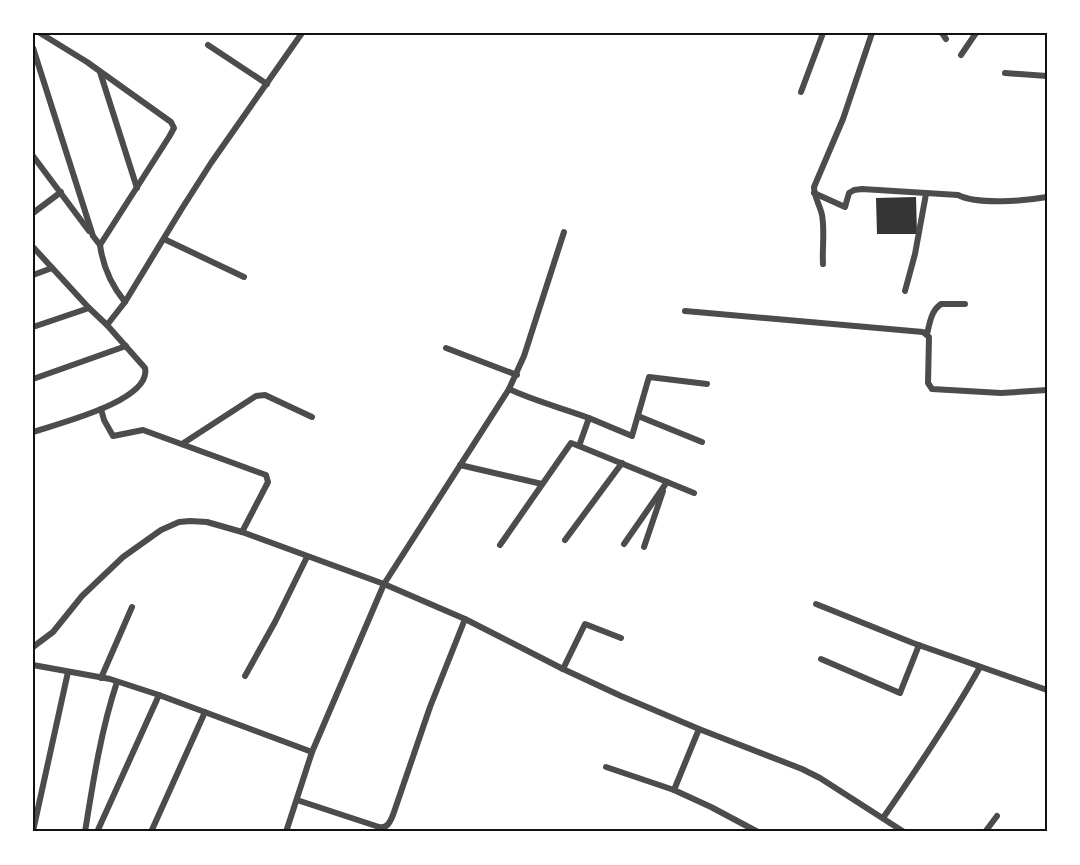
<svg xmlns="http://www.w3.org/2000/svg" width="1080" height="865" viewBox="0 0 1080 865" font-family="Manrope,sans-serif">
<rect width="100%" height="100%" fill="#fff"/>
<polygon fill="#353535" points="916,197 917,234 877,234 876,198"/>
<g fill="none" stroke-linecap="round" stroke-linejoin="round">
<g stroke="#4c4c4c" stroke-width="6">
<path d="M40 33 87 62 171 122 174 128 169 137 100 245C103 267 111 285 125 302"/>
<polyline points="942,33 946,39"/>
<polyline points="208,45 267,84"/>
<polyline points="33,48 93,236 100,245"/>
<polyline points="961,55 976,33"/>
<polyline points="100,72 137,188"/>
<polyline points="1005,73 1047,76"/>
<polyline points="801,92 823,33"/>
<polyline points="33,156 89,231"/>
<path d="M814 193 845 207 849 193 854 190 862 189 958 195C978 205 1024 201 1047 197"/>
<polyline points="33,213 61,192"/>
<polyline points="164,239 244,277"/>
<polyline points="33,247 89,308 107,325"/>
<path d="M823 264C822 248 825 231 822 215 820 205 814 197 814 187L843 119 872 33"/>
<polyline points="33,275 52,268"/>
<polyline points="905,291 915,254 926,194"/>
<polyline points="685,311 923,332 929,337 928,383 932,389 1001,393 1047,390"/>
<polyline points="33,327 89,308"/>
<path d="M927 334C930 322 931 311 941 304H965"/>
<polyline points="446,348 517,375"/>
<polyline points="33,379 126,346"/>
<path d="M509 389C534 401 562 408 589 418L579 446 694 493"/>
<polyline points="101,409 104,420 113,436 143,430 266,475 268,482 242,532"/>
<polyline points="638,416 702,442"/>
<polyline points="589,418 632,436 649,377 707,384"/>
<path d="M33 432C56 424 152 401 145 368L107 325 125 302 181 210 211 163 302 33"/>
<polyline points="182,444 256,396 265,395 312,417"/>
<polyline points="460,465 542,484"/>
<polyline points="565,540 622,463"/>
<polyline points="624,544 667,482"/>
<polyline points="500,545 571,443 579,446"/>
<polyline points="644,547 663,491"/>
<polyline points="816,604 913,643 1047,690"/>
<polyline points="33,647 53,632 82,596 123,557 161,530 179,522 190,521 207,522 242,532 384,584 465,619 563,669 621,696 699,729 802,769 820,778 904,832"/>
<polyline points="821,659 900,693 919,645"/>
<polyline points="33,665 110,679 159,695 312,752"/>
<polyline points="563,669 585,624 621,638"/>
<polyline points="245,676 275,622 307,557"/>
<polyline points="101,678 132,607"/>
<polyline points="606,767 674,790 699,729"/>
<polyline points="674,790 711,807 758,832"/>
<path d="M297 800 379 827C387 829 390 822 393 815L430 707 465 619"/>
<path d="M883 818C917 769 951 719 980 667"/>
<polyline points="33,831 68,672"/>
<path d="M85 832C93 782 101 730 117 682"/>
<polyline points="97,832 159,695"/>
<polyline points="151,832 205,712"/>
<polyline points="286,832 312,752 384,584 509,389 524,356 564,232"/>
<polyline points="985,832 997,816"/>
</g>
</g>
<rect width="1080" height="865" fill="none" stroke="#ffffff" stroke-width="69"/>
<rect x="34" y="34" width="1012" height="796" fill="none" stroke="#111" stroke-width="2"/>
</svg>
